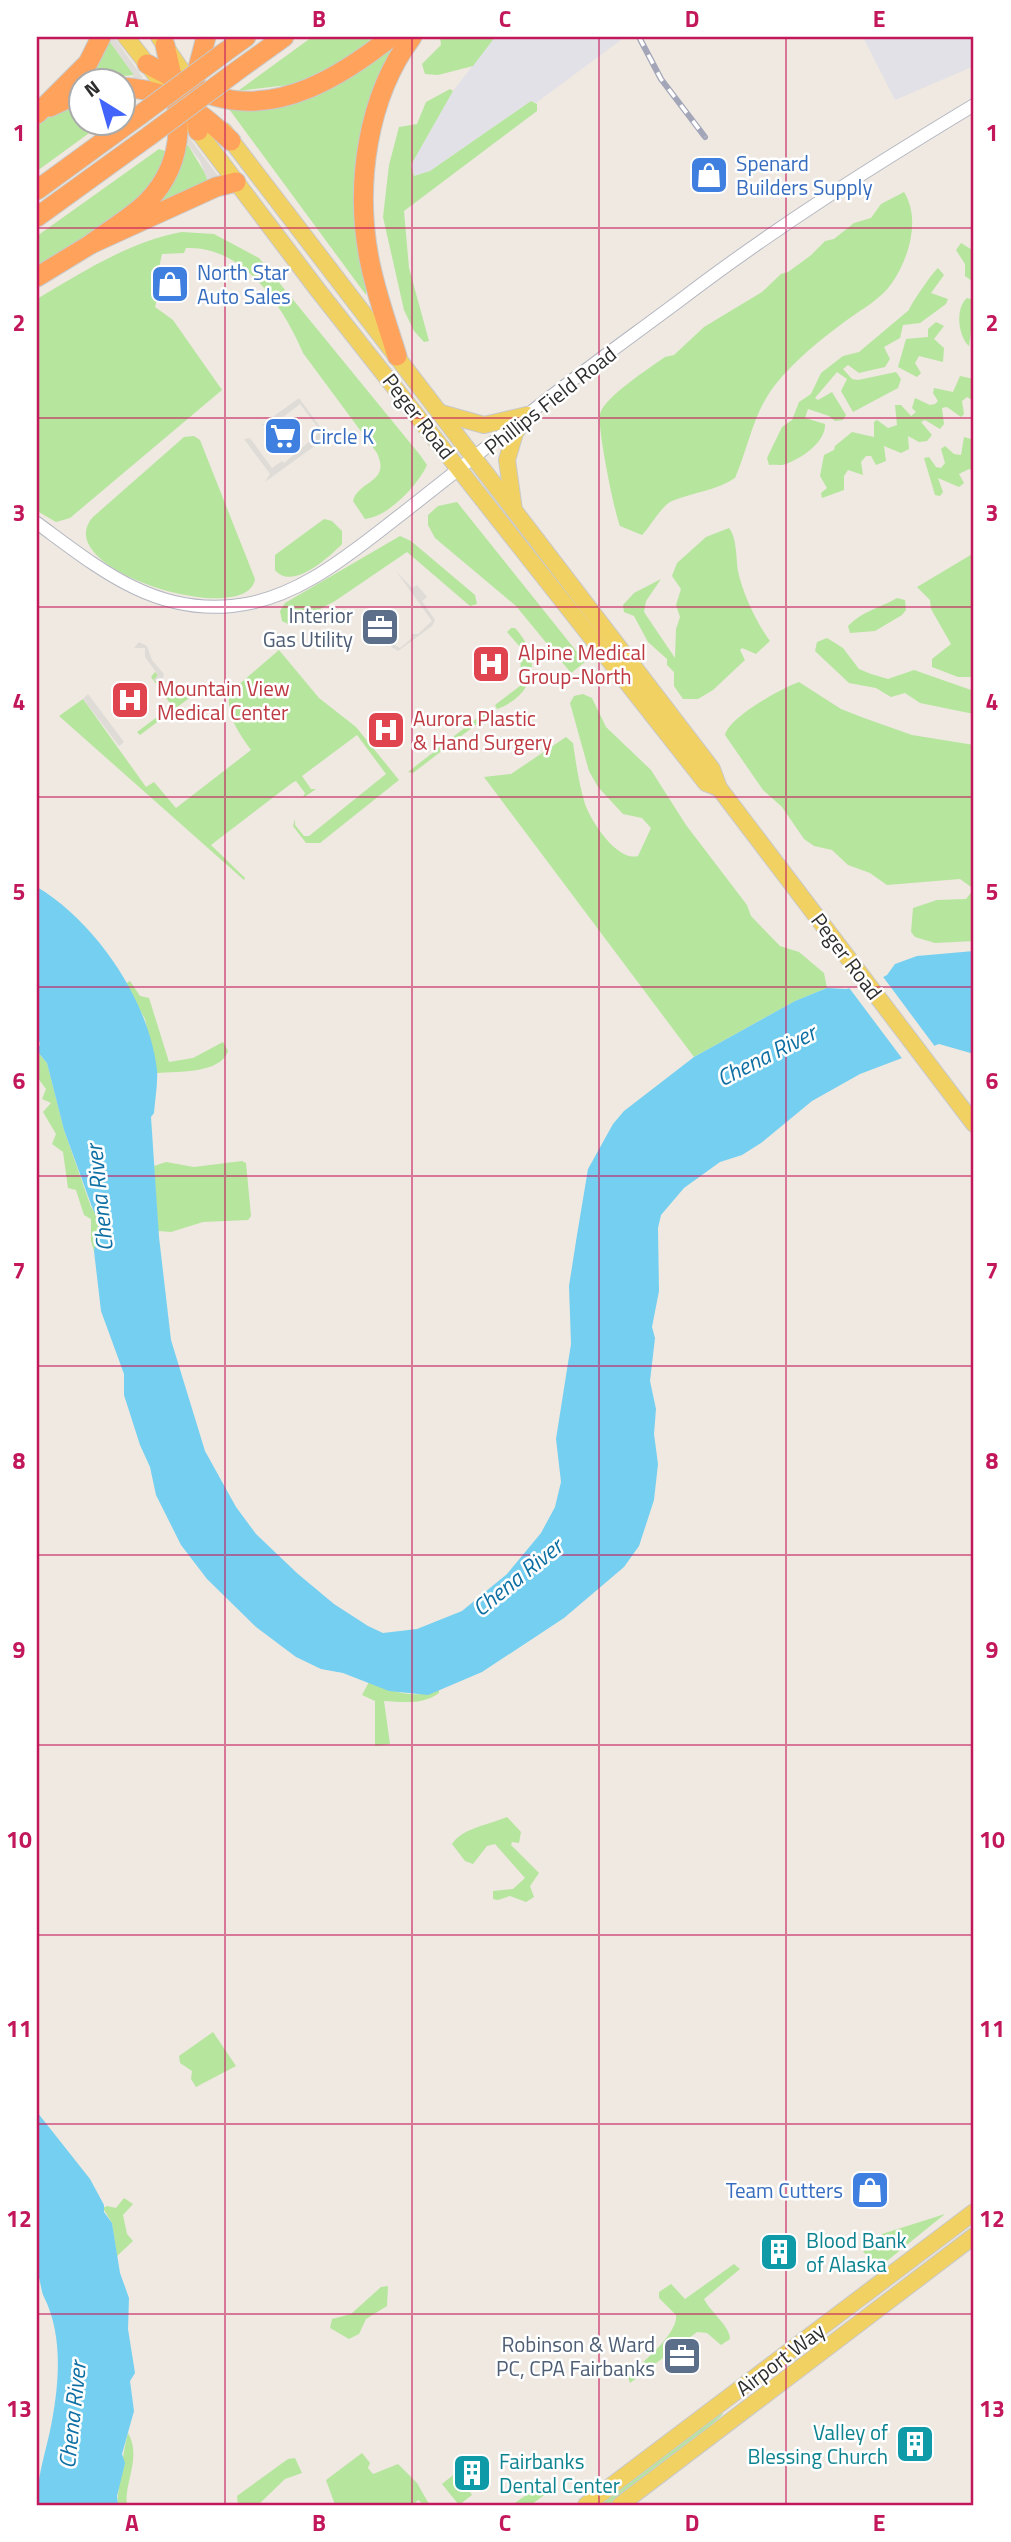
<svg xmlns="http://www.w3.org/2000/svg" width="1011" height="2542" viewBox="0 0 1011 2542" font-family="'Titillium Web',sans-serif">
<rect width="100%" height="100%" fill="#efe9e1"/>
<g fill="#e3e1e8">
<polygon points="495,37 625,37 536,103 531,101 430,171 414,176 411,165 453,91"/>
<polygon points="863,37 974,37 974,66 895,100"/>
</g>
<g fill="#b6e59e">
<polygon points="312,37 377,37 348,57 297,84 238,91"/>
<polygon points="399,37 405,37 373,102 366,295 229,109 261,107"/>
<polygon points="440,37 495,37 473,66 438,75 425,74 422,64 441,45"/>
<polygon points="110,42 134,75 80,80 106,44"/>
<polygon points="450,89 453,91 411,165 414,176 430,171 531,101 537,104 537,111 404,211 409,268 429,341 424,342 414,331 404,310 383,217 389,165 399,127 417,124 426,102"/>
<polygon points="80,100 80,122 103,123 37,171 37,124"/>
<polygon points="188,145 209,180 153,209 184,146"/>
<path d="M159 149 168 152C146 210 86 236 37 268V236Z"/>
<path d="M904 192C921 219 909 258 892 283 881 299 862 309 847 320 821 339 795 360 775 385 753 413 749 446 735 478 718 490 691 493 672 501 661 506 651 526 642 535L620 526C614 511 597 426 600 414 605 396 650 368 665 357L674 355 704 327 762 292 781 274 788 272 810 256 825 241 834 239 854 223 871 218 881 204Z"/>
<path d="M182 232 214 234 259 258 420 455 427 465C418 485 388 517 365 519L353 501C359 480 391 483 377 453L303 353C283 306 243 245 186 248L184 253 162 254 157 277 162 280 155 307 173 320 222 390 70 518 56 522 37 511V299C81 273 130 241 182 232Z"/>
<polygon points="961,243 974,251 972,281 965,276 965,264 956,250"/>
<path d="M938 268 944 275 931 293 948 299 946 304 920 323 903 325 900 338 884 347 890 359 885 367 859 373 848 365 843 369 852 379 858 380 896 372 901 379 898 388 853 412 841 391 847 379 837 372 815 398 818 400 832 392 846 415 843 420 835 421 829 416 808 409 805 418 825 424C826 442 802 458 786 464 780 466 776 464 769 465L767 458 782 427 792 420 799 402 811 394 821 373 843 356 859 352 909 310C911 304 932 273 938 268Z"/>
<path d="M967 298 974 300V329L971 331 969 346C958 336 955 308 967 298Z"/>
<polygon points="936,322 944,326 934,339 944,348 943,362 919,356 915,363 921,373 917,377 898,367 906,339 928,337 928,329"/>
<polygon points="960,376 974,379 974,401 967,397 962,401 964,414 961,417 947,407 942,408 944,424 940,429 925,420 921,422 932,435 927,441 919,442 908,436 909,449 901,453 884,446 886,461 876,465 871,456 866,456 861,462 863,475 848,470 844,476 844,490 822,498 821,493 827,488 820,476 824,455 834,450 835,446 852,432 874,437 874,422 877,420 888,428 897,425 895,405 901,405 911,416 916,412 912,408 915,398 930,405 935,404 938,401 933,393 934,388 953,392"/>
<path d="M194 436 200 440 255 579C247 630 46 569 93 517L184 437Z"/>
<polygon points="964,437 974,440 974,471 969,469 959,474 964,483 959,487 938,478 943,492 940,496 935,495 924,458 929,457 936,467 941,468 945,463 941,449 945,446 954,454 961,455"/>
<polygon points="457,502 585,662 571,673 516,606 435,538 428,525 428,515 438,506"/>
<path d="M324 519 332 521 342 531V544C328 558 292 591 275 570V555Z"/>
<path d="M729 528C737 538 736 558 738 571 742 592 757 624 770 641L756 654 742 648 740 650 745 660 713 690 698 699H683L674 686V672L667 665V659L648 642 634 616 624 612 623 605 634 593 661 579 646 601 644 612 675 658 676 629 680 617 676 605 681 589 672 576 677 563 706 537Z"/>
<polygon points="400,536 411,541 475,595 477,604 470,606 407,552 335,601 290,625 282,621 280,611 285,603"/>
<polygon points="974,553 974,677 958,677 932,667 932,659 951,644 931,609 930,600 917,587"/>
<path d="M897 598 905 600 906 610 902 615 875 631 850 633 848 626C862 611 880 608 897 598Z"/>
<path d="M511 628H515C542 657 537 694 497 709L495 705 520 686 521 648 507 632Z"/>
<polygon points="827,638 843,648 859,669 871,674 888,679 914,670 974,691 974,714 920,703 905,693 891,697 876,688 849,683 815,651 817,642"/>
<path d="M279 650 319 698 356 727 399 780 320 843H306L293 826 295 819V825L304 836H309L386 774 357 735 302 776 311 789H316L303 798 305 793 296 781 292 783 211 845 245 878 244 880 59 716 83 699 146 787 154 782 176 808 251 750C238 732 227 717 229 693Z"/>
<polygon points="155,672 158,675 154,680 170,690 202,693 205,695 201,697 196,693 140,735 137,732 172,706 151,677"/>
<path d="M799 682 841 709 864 718 912 735 974 745V941L935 943 915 937 911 932 913 908 937 900 966 899 974 889 960 879 887 885 870 873 848 865 832 850 814 846 804 839 782 807 763 790 725 735C729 717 782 688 799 682Z"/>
<path d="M583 694 592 698 606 727 651 770 686 825 747 905 751 916 780 946 799 952 824 973 827 988 795 1001 694 1057 484 777 511 774 566 737 573 743C576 764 579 784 585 804 591 821 617 862 638 856L651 828 642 818 623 814 598 787 589 771 570 703 574 696Z"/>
<polygon points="485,712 486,717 413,773 408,772"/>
<path d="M130 981 140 996 149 998 169 1062 193 1058 223 1042 228 1051C220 1074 179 1071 157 1073L145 1019 125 984Z"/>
<path d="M37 1051 47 1063 64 1130 91 1207C101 1219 100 1238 94 1251L91 1241V1219L84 1215 76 1190 68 1188 63 1152 52 1144 56 1134 43 1112 51 1103 42 1099 46 1089 37 1077Z"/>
<polygon points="242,1161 246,1163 251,1216 248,1220 203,1222 171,1232 158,1231 154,1166 166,1162 194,1167"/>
<path d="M369 1682C390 1691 418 1701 439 1688V1693C423 1705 403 1702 384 1701L390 1744 375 1746V1701L362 1695Z"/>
<path d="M507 1817 521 1832 519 1843 512 1842 511 1845 539 1873 530 1886 534 1897 526 1902 510 1896 498 1900 493 1899V1891L513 1889 525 1878 495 1844 487 1846 473 1864 465 1861 452 1844C462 1828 491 1824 507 1817Z"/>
<polygon points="213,2032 236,2066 196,2087 191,2079 192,2071 180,2063 179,2056"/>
<polygon points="124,2198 133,2204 123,2215 127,2234 133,2241 117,2256 112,2223 103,2208 107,2206 116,2208"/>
<polygon points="945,2214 877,2269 863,2251 882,2234"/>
<path d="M734 2264 740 2269 704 2299C711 2313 730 2326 730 2339L721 2345 707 2333 697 2332 630 2383 627 2374C641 2366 679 2332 676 2315L659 2298V2292L671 2284 685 2299Z"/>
<polygon points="388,2286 387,2306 366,2319 359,2334 349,2339 330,2328 332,2319 351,2314 381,2287"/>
<polygon points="721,2412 723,2414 699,2437 609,2505 596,2505"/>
<path d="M128 2433C142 2457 124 2482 127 2505H118C116 2498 125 2442 128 2433Z"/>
<polygon points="362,2453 370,2463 368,2468 373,2474 398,2464 417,2483 429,2504 424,2505 418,2500 413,2505 335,2505 326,2480"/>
<polygon points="295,2458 302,2473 285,2479 258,2505 238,2505 237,2496 241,2493 288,2459"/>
<polygon points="457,2472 472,2495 459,2505 442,2484"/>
<polygon points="539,2486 546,2488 548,2492 531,2505 512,2505"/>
</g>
<g fill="#dfdcd8">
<polygon points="108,37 114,37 143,78 132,78 134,75 110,42 106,44"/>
<polygon points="186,136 188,136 219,177 208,182 200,161 188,145 184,146"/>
<polygon points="299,398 326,435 334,432 265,482 270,474 244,439 250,438 272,468 282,461 284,463 318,434 319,429 300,404 269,428 266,424 260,426"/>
<polygon points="396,571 412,588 417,585 427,597 422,601 435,620 432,626 398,651 390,646 385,647 391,643 400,648 412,638 412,634 418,634 432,621"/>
<polygon points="139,642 147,646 152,660 164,674 162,683 176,688 207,690 212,682 213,688 205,695 163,686 154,680 158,675 145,657 145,648 134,648"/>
<polygon points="88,694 124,742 119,746 83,699"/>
</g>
<g fill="#75cff0">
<path d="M37 887C97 923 149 1001 157 1070 158 1084 155 1099 154 1113L151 1117 159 1237 171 1340 205 1451 236 1507 256 1534 298 1574 334 1604 368 1626 383 1633 417 1629 462 1611 507 1574 541 1533 555 1507 561 1482 556 1439 571 1344 569 1286 577 1235 588 1169 613 1124 624 1111 694 1057 795 1001 827 988 846 989 870 984 887 975 895 964 917 956 974 951V1054L939 1044 860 1074 812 1101 761 1143 742 1155 720 1162 684 1188 661 1215 658 1228 659 1291 652 1327 655 1338 650 1381 656 1409 654 1434 658 1464 654 1500 639 1546 624 1567 564 1618 482 1672 428 1695 389 1691 343 1673 321 1669 296 1657 256 1627 207 1579 181 1545 156 1495 150 1467 140 1445 124 1395V1374L101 1311 94 1251 99 1222 92 1207 64 1130 47 1063 37 1051 40 1044 37 1034Z"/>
<path d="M37 2112 90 2179 104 2205V2212L112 2223 120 2273 129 2298 128 2329 135 2373 130 2381 134 2411 122 2454 125 2463 117 2496 118 2505H37C37 2477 44 2458 50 2431 59 2387 64 2337 44 2297 41 2292 41 2281 37 2272Z"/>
</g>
<polygon fill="#efe9e1" points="881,974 936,1048 904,1061 847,985 869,981"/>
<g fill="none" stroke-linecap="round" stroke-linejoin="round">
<defs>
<path id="minor" d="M37 523C97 567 152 614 232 606 298 600 352 552 403 513 444 481 485 448 526 416 576 376 628 339 679 301 773 229 873 166 974 105"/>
<g id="major">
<polyline points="126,37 176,101"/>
<polyline points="159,37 193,87"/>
<polyline points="191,122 317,289 706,783 719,788"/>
<polyline points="224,131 712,769 719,788 974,1124"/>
<polyline points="441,413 484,425 527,415"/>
<polyline points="514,510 507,460 515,433 527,415"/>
<polyline points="586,2505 974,2212"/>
<polyline points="620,2505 974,2236"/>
</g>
<g id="highway">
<polyline points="225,52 246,37"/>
<path d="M147 64C168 75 191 89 214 96 279 116 343 75 391 37"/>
<polyline points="234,73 284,37"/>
<path d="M122 87C173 91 195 107 231 141"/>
<polyline points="50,107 80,93"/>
<polyline points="37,114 88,63 101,37"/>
<polyline points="198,131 193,87 206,37"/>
<polyline points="37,190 140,115"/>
<polyline points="37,217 149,136"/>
<path d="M91 244C109 230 131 218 147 202 193 155 178 102 165 45"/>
<polyline points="37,277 91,244 216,187 236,182"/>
<path d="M397 356C387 323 375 291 369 258 355 185 367 97 412 37"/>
</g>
</defs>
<use href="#minor" stroke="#b4b7c1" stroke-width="14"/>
<use href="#major" stroke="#c9c9c9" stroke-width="18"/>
<use href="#highway" stroke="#c9c9c9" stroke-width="21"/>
<use href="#minor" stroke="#fff" stroke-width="12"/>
<use href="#major" stroke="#f2d163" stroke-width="16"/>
<use href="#highway" stroke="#ffa35c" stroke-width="19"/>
<defs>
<polyline id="rail" points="639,37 661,79 705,137"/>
</defs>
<use href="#rail" stroke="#a3a6b8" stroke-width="6"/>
<use href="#rail" stroke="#fff" stroke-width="3.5" stroke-dasharray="10" stroke-linecap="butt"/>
<defs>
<g id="highway-bridge">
<polyline points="140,115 225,52"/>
<polyline points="149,136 234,73"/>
</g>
</defs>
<use href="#highway-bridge" stroke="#c9c9c9" stroke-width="21" stroke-linecap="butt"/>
<use href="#highway-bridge" stroke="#ffa35c" stroke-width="19"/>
</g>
<path fill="none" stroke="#c2185b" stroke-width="2" stroke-opacity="0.55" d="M225 37V2505M412 37V2505M599 37V2505M786 37V2505M37 228H974M37 418H974M37 607H974M37 797H974M37 987H974M37 1176H974M37 1366H974M37 1555H974M37 1745H974M37 1935H974M37 2124H974M37 2314H974"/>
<defs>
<symbol id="shop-square" viewBox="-11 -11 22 22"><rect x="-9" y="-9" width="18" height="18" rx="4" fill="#3f7fe0" stroke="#fff"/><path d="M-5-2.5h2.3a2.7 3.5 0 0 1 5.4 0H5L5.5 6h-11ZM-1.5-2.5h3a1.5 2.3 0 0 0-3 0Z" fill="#fff"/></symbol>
<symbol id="supermarket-square" viewBox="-11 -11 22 22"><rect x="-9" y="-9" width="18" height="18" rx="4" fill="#3f7fe0" stroke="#fff"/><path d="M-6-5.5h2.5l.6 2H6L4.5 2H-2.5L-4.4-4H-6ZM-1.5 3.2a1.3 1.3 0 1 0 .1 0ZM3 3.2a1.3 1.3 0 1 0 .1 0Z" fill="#fff"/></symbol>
<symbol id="office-square" viewBox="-11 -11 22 22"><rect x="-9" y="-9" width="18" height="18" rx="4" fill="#5c6f8a" stroke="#fff"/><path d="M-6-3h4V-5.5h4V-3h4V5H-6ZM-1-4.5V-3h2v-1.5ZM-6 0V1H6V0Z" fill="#fff"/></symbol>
<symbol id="hospital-square" viewBox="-11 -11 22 22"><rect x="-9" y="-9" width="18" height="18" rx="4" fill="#e0444e" stroke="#fff"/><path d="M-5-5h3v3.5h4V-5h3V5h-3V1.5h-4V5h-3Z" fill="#fff"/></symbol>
<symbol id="building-square" viewBox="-11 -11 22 22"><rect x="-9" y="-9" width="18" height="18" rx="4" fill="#0f9aa8" stroke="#fff"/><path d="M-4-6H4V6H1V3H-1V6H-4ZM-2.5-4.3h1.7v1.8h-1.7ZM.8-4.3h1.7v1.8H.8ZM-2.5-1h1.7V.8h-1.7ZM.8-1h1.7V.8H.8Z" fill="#fff"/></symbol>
</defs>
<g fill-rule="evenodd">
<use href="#shop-square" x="687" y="153" width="44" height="44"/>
<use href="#shop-square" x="148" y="262" width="44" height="44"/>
<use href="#supermarket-square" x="261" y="414" width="44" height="44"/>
<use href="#office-square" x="358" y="605" width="44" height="44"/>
<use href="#hospital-square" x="469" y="642" width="44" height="44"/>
<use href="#hospital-square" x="108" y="678" width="44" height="44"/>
<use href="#hospital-square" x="364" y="708" width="44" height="44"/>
<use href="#shop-square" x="848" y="2168" width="44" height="44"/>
<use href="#building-square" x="757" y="2230" width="44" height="44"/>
<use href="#office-square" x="660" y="2334" width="44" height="44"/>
<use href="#building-square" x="893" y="2422" width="44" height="44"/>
<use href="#building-square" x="450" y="2451" width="44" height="44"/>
</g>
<g text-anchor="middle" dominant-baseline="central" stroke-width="5" stroke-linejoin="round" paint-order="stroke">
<g font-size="21" fill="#366cbe" stroke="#fff" text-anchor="start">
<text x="736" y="163">Spenard<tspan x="736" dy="24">Builders Supply</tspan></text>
<text x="197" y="272">North Star<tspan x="197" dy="24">Auto Sales</tspan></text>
<text x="310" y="436">Circle K</text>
<text x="843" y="2190" text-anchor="end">Team Cutters</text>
</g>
<g font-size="21" fill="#2e2e2e" stroke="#fff">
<text transform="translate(550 400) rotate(-38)">Phillips Field Road</text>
<text transform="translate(419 416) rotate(52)">Peger Road</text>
<text transform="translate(847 956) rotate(53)">Peger Road</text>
<text transform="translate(780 2359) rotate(-37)">Airport Way</text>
</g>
<g font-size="21" fill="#4e5e75" stroke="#fff" text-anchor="end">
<text x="353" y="615">Interior<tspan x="353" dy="24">Gas Utility</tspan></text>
<text x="655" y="2344">Robinson &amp; Ward<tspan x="655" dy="24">PC, CPA Fairbanks</tspan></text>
</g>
<g font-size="21" fill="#be3a42" stroke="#fff" text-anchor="start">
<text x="518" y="652">Alpine Medical<tspan x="518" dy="24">Group-North</tspan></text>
<text x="157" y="688">Mountain View<tspan x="157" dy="24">Medical Center</tspan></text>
<text x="413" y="718">Aurora Plastic<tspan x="413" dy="24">&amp; Hand Surgery</tspan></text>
</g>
<g font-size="21" fill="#0d838f" stroke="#fff" text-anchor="start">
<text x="806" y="2240">Blood Bank<tspan x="806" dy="24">of Alaska</tspan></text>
<text x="888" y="2432" text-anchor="end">Valley of<tspan x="888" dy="24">Blessing Church</tspan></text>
<text x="499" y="2461">Fairbanks<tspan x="499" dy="24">Dental Center</tspan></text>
</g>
<g font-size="23" font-style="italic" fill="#0d6fa3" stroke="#fff">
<text transform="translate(766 1055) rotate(-27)">Chena River</text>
<text transform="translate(99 1198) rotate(-96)">Chena River</text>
<text transform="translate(517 1577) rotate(-39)">Chena River</text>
<text transform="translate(72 2415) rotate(-84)">Chena River</text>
</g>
</g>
<rect width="1011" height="2542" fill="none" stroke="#ffffff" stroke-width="77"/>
<g transform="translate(102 102) rotate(323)"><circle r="33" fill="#ffffff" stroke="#ababab" stroke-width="2"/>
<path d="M0-5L12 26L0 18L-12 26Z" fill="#4264fb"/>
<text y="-10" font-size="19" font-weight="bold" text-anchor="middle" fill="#2e2e2e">N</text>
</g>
<rect x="38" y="38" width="934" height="2466" fill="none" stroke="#c2185b" stroke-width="2.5"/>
<g font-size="23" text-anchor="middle" font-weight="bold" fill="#c2185b">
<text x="132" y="27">A</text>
<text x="319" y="27">B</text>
<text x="505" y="27">C</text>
<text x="692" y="27">D</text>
<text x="879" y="27">E</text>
<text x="19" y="141">1</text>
<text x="992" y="141">1</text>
<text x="19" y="331">2</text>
<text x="992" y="331">2</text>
<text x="19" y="521">3</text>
<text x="992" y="521">3</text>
<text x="19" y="710">4</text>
<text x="992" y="710">4</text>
<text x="19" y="900">5</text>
<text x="992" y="900">5</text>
<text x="19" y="1089">6</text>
<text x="992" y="1089">6</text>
<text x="19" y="1279">7</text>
<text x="992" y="1279">7</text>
<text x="19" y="1469">8</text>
<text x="992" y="1469">8</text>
<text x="19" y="1658">9</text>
<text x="992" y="1658">9</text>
<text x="19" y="1848">10</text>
<text x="992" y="1848">10</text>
<text x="19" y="2037">11</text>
<text x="992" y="2037">11</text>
<text x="19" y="2227">12</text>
<text x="992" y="2227">12</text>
<text x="19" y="2417">13</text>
<text x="992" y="2417">13</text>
<text x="132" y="2531">A</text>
<text x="319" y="2531">B</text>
<text x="505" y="2531">C</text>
<text x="692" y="2531">D</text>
<text x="879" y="2531">E</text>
</g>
</svg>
